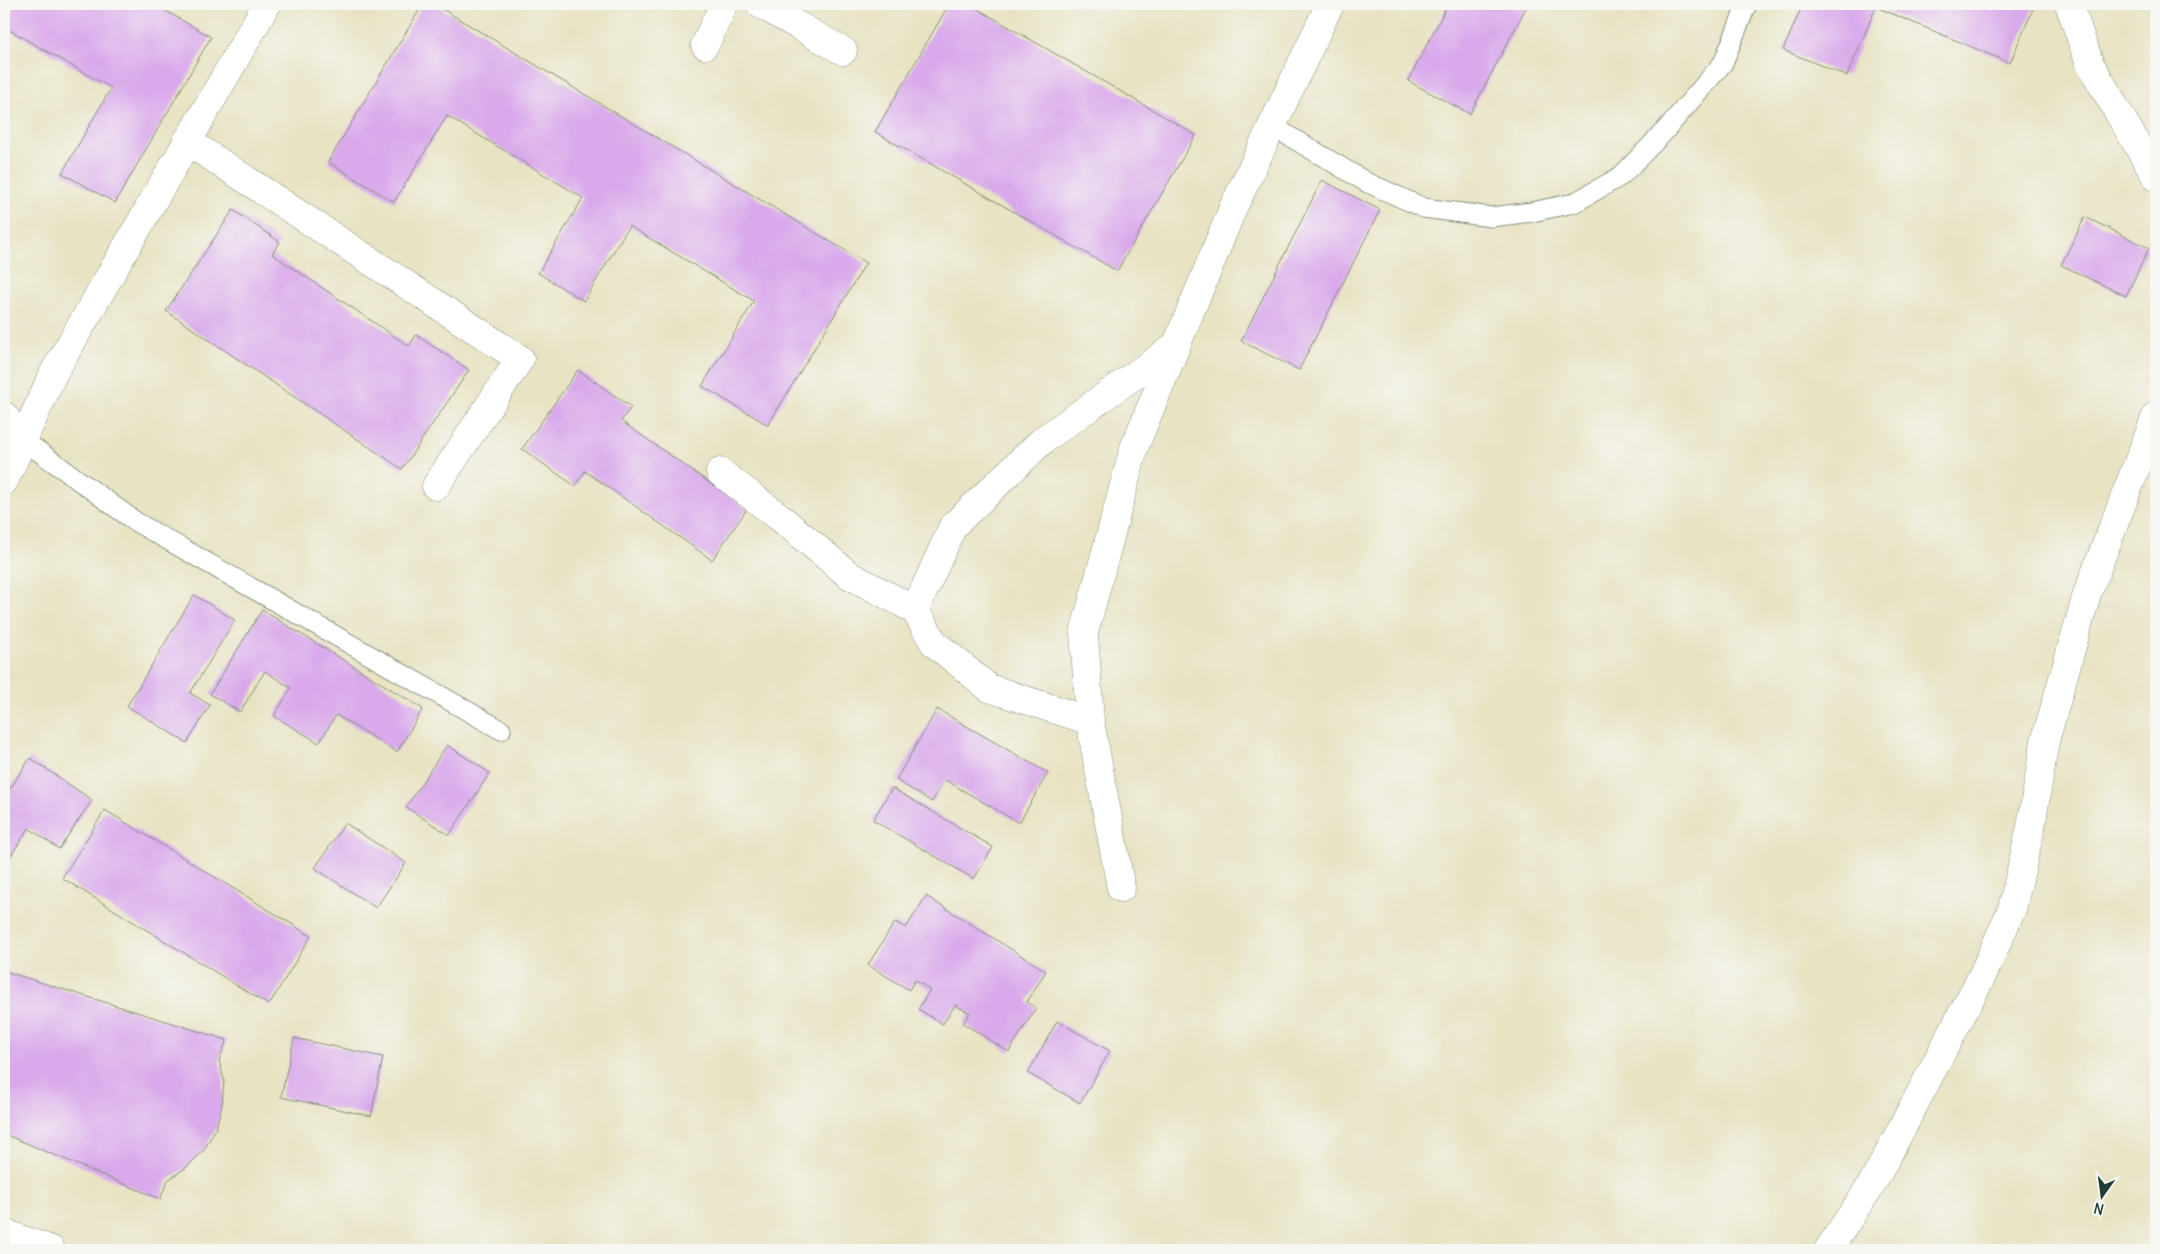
<svg xmlns="http://www.w3.org/2000/svg" width="2160" height="1254" viewBox="0 0 2160 1254" font-family="Delius,sans-serif">
<rect width="100%" height="100%" fill="#f6f6f2"/>
<filter id="ink" filterUnits="userSpaceOnUse"><feTurbulence type="fractalNoise" baseFrequency=".02" numOctaves="2"/><feDisplacementMap in="SourceGraphic" scale="10" xChannelSelector="R" yChannelSelector="G"/><feConvolveMatrix kernelMatrix="1 2 1 2 8 2 1 2 1" color-interpolation-filters="sRGB"/></filter>
<filter id="wash" filterUnits="userSpaceOnUse"><feTurbulence type="fractalNoise" baseFrequency=".0096" numOctaves="4" result="noise"/><feDisplacementMap in="SourceGraphic" scale="20" xChannelSelector="R" yChannelSelector="G"/><feGaussianBlur stdDeviation="1.12" result="paint"/><feColorMatrix in="noise" values="0 0 0 0 0 0 0 0 0 0 0 0 0 0 0 0 0 1.4 0 .05"/><feComposite in="paint" operator="in"/></filter>
<g filter="url(#wash)">
<rect width="100%" height="100%" fill="#e8e3c3"/>
<g id="blocks">
<g fill="#d9a9eb">
<polygon points="4,4 154,4 211,37 115,203 62,173 111,88 4,27"/>
<polygon points="423,4 434,4 866,263 768,425 702,386 754,301 629,226 584,301 538,273 583,198 447,116 394,202 328,162"/>
<polygon points="949,4 969,4 1196,135 1117,271 875,132"/>
<polygon points="1448,4 1528,4 1470,114 1408,81"/>
<polygon points="1803,4 2035,4 2010,63 1876,7 1847,76 1783,50"/>
<polygon points="1322,180 1380,210 1299,370 1241,341"/>
<polygon points="233,210 280,242 272,254 409,346 416,335 469,370 402,469 166,311"/>
<polygon points="2085,217 2149,248 2126,296 2061,265"/>
<polygon points="578,370 631,407 621,421 747,509 712,560 585,471 575,486 522,449"/>
<polygon points="194,595 235,620 190,693 210,705 187,743 127,706"/>
<polygon points="262,610 423,709 397,752 336,715 319,743 274,716 291,688 265,671 240,712 210,694"/>
<polygon points="937,709 1048,773 1019,823 945,780 932,802 896,780"/>
<polygon points="447,745 490,773 449,835 406,807"/>
<polygon points="30,758 92,800 59,849 29,828 4,866 4,798"/>
<polygon points="892,788 993,847 974,879 873,820"/>
<polygon points="105,810 311,936 269,1005 62,878"/>
<polygon points="345,823 406,863 376,908 315,868"/>
<polygon points="926,896 1046,971 1027,1002 1036,1008 1009,1052 963,1023 970,1013 955,1005 943,1024 918,1009 930,990 915,980 909,990 868,965 895,922 906,928"/>
<polygon points="4,971 227,1040 219,1060 224,1080 222,1105 216,1128 204,1150 187,1167 168,1180 160,1199 4,1134"/>
<polygon points="1057,1021 1110,1051 1080,1103 1028,1073"/>
<polygon points="294,1038 383,1057 371,1116 281,1097"/>
</g>
</g>
</g>
<g filter="url(#ink)">
<use href="#blocks" fill-opacity="0" stroke="#84907c" stroke-width="1"/>
<g fill="none" stroke-linecap="round" stroke-linejoin="round">
<defs>
<g id="service">
<polyline points="1272,126 1366,182 1424,208 1491,217 1532,212 1574,203 1621,176 1663,133 1723,63 1747,4"/>
<polyline points="23,440 136,522 501,730"/>
</g>
<g id="minor">
<polyline points="760,4 843,51"/>
<polyline points="2069,4 2090,64 2156,177"/>
<polyline points="705,45 724,4"/>
<polyline points="187,141 520,359 436,486"/>
<polyline points="23,440 53,374 267,4"/>
<polyline points="720,472 778,516 849,575 915,610"/>
<polyline points="1090,721 989,688 934,643 915,610 953,526 1043,440 1176,346"/>
<polyline points="1121,888 1090,721 1084,633 1134,448 1233,208 1330,4"/>
<polyline points="4,1233 51,1250"/>
<polyline points="1828,1250 1875,1179 1983,974 2012,909 2031,827 2045,741 2087,594 2156,416"/>
</g>
<polyline id="tertiary" points="4,416 23,440 4,481"/>
</defs>
<use href="#service" stroke="#84907c" stroke-width="21"/>
<use href="#minor" stroke="#84907c" stroke-width="29"/>
<use href="#tertiary" stroke="#84907c" stroke-width="29"/>
<use href="#service" stroke="#fff" stroke-width="19"/>
<use href="#minor" stroke="#fff" stroke-width="28"/>
<use href="#tertiary" stroke="#fff" stroke-width="28"/>
</g>
</g>
<rect width="2160" height="1254" fill="none" stroke="#f6f6f2" stroke-width="20"/>
<g transform="translate(2102 1196) rotate(194)" stroke="#f6f6f2" stroke-width="4" paint-order="stroke">
<path d="M0-4L9 19L0 12L-9 19Z" fill="#1f3d34"/>
<text y="-8" font-size="14" font-weight="bold" text-anchor="middle" fill="#1f3d34">N</text>
</g>
</svg>
